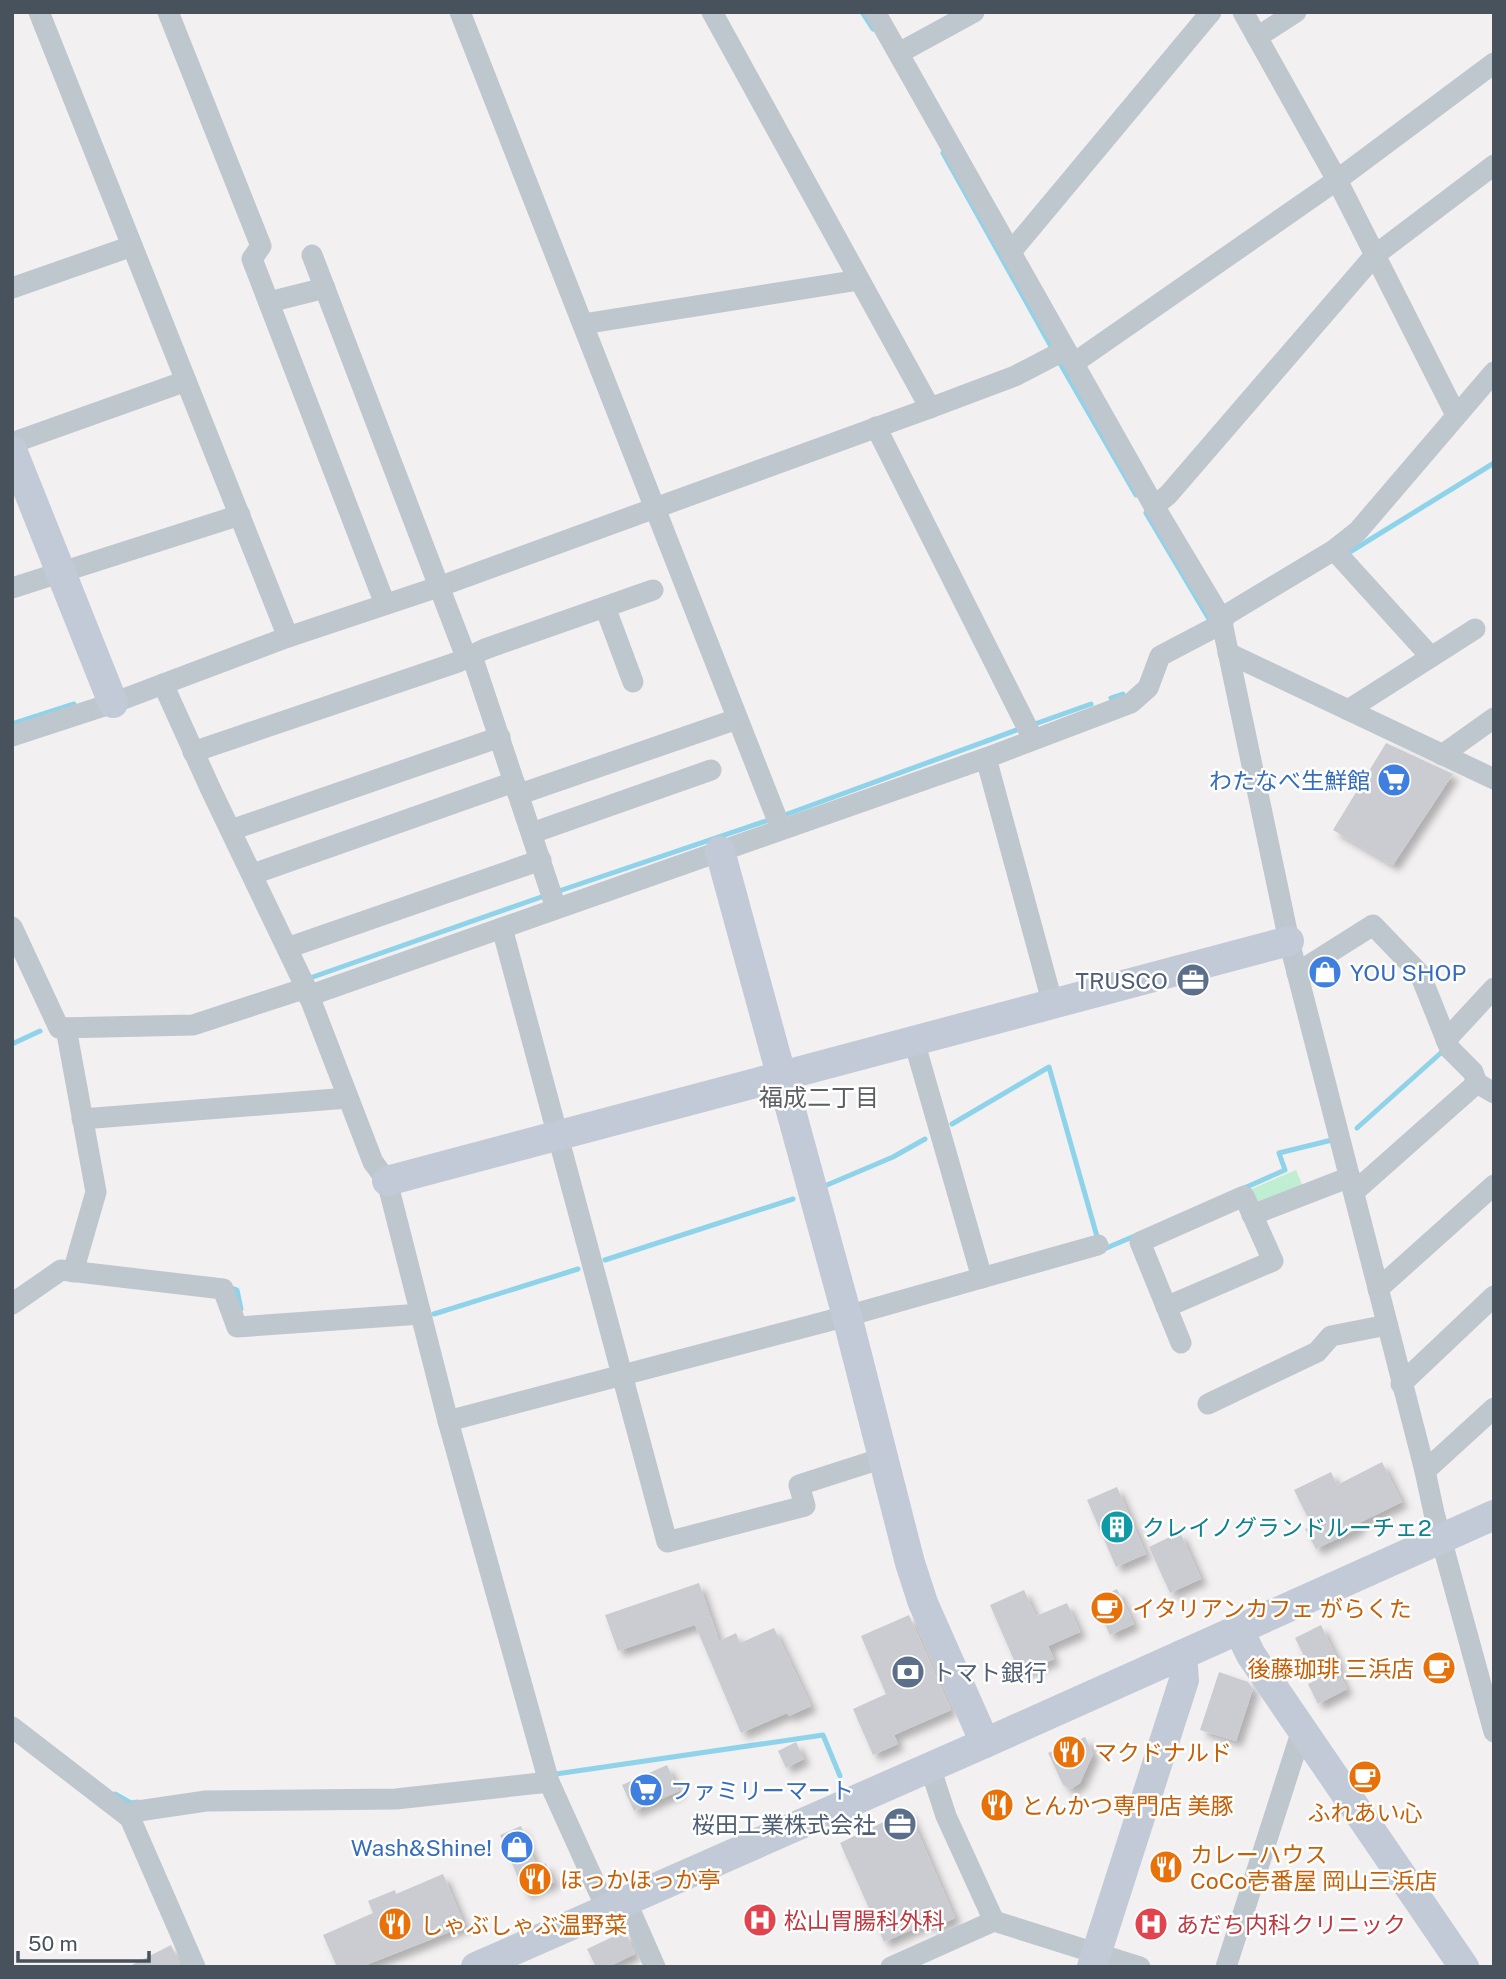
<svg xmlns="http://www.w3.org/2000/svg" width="1506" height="1979" viewBox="0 0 1506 1979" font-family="'Public Sans','Noto Sans JP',sans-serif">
<defs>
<filter id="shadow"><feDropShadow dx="6" dy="6" stdDeviation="3.5" flood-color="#0004"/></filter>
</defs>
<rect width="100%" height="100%" fill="#f2f0f0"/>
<polygon fill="#c0eed3" points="1296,1170 1304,1189 1257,1209 1249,1190"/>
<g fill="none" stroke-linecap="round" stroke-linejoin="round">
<g stroke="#8ed3e9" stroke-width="5">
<polyline points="862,12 873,29"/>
<polyline points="943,153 1053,350"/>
<polyline points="1057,358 1136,495"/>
<polyline points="1146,513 1209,619"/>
<polyline points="1345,555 1494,463"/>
<polyline points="1111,698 1123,694"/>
<polyline points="12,724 74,704"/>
<polyline points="1032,725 1091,704"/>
<polyline points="782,816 1022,728"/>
<polyline points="556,892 772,819"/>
<polyline points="310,978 547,895"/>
<polyline points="12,1044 40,1031"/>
<polyline points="952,1124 1049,1067 1098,1240"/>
<polyline points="1357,1128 1443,1051"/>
<polyline points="827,1185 893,1157 925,1139"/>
<polyline points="1242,1189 1285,1170 1279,1153 1332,1140"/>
<polyline points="1104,1249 1137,1235"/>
<polyline points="605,1260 793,1199"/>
<polyline points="229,1287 237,1290 241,1309"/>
<polyline points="434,1314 578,1269"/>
<polyline points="556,1774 823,1735 840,1776"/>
<polyline points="115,1794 131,1803 138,1802"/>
</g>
</g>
<g fill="#caccd2" filter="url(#shadow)">
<polygon points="1386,743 1453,774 1393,865 1333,830"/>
<polygon points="1382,1462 1402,1502 1357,1524 1359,1528 1316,1549 1305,1529 1312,1526 1294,1490 1331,1472 1337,1485"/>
<polygon points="1117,1487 1146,1554 1116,1567 1087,1500"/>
<polygon points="1180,1532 1201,1579 1170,1593 1149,1547"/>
<polygon points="699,1583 719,1641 736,1633 740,1643 774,1628 811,1706 789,1716 787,1713 741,1733 695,1625 618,1651 605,1615"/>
<polygon points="1117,1589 1134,1624 1110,1635 1094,1600"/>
<polygon points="1024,1590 1036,1616 1067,1603 1080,1632 1048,1646 1054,1659 1020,1674 990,1605"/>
<polygon points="909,1615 951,1710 894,1735 898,1744 873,1755 853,1709 886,1694 861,1636"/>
<polygon points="1321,1625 1340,1665 1336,1667 1347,1689 1318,1704 1308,1684 1316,1680 1295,1638"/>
<polygon points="1219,1672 1248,1682 1253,1689 1236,1741 1200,1730"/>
<polygon points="1085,1737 1093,1754 1080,1783 1071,1789 1063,1785 1048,1753"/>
<polygon points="796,1742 804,1759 786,1768 778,1751"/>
<polygon points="667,1765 679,1791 634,1811 622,1785"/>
<polygon points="908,1810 955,1918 933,1928 930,1922 884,1942 840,1843"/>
<polygon points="521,1826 537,1867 546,1863 554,1882 525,1894 500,1835"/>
<polygon points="443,1874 465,1926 361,1967 337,1967 323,1935 373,1913 368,1901 395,1890 396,1894"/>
<polygon points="625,1931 635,1954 608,1967 596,1967 587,1949"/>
<polygon points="171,1945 181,1967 128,1967"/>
</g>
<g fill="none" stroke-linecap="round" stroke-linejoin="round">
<g stroke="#bec6ce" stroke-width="21">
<polyline points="39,12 288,637"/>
<polyline points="168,12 261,246 252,259 385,604"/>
<polyline points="460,12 781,829"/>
<polyline points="712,12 930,408"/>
<polyline points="875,12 1154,506 1221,618 1289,941 1425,1471 1434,1513 1494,1732"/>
<polyline points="1243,12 1337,180 1456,415"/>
<polyline points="1257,37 1296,12"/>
<polyline points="899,53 974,12"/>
<polyline points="1010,253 1211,12"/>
<polyline points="312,255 463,649 475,665 556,908"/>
<polyline points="12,288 132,246"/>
<polyline points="269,302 325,288"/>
<polyline points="583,324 859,280"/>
<polyline points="1074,363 1337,180 1494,63"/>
<polyline points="876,427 1033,739"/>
<polyline points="12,443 186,381"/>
<polyline points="1154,506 1168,495 1375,255 1494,165"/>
<polyline points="1334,550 1431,657"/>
<polyline points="12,588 240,515"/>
<polyline points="605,607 633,682"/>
<polyline points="1221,618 1334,550 1358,531 1494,372"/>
<polyline points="1228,653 1494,779"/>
<polyline points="163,684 211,790 306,988 373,1162 387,1181 448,1421 549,1782 607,1910"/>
<polyline points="1348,710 1475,629"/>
<polyline points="12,736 113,703 288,637 441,586 930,408 1015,376 1065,350"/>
<polyline points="193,752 458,662 485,649 653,590"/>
<polyline points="1442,755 1494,718"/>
<polyline points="986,758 1053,1005"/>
<polyline points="520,794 737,719"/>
<polyline points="231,830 500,737"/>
<polyline points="532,833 711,770"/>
<polyline points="253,874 514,782"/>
<polyline points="12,927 59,1028 193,1025 306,988"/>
<polyline points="502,928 667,1542 805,1506 799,1485 883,1458"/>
<polyline points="287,948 541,860"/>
<polyline points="1297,973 1373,925 1420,974 1450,1049 1473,1072 1477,1083"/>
<polyline points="308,996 986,758 1131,703 1148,688 1160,656 1223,623"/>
<polyline points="66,1028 96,1192 73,1272"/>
<polyline points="1446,1040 1494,988"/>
<polyline points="914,1041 982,1278"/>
<polyline points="82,1119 348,1098"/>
<polyline points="1354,1192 1477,1083 1494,1093"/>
<polyline points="1252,1215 1350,1177"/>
<polyline points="1378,1289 1494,1185"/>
<polyline points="12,1304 61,1270 223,1289 237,1327 421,1314"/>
<polyline points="1166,1307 1273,1261 1244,1196 1140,1242 1181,1343"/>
<polyline points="1401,1384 1494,1296"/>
<polyline points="1208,1404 1317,1352 1331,1336 1387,1325"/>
<polyline points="448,1421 847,1316 1098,1245"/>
<polyline points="1425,1471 1494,1408"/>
<polyline points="12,1727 130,1818 195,1967"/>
<polyline points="930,1767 946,1816 994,1921"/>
<polyline points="130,1818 132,1813 138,1811 206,1801 396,1799 549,1782"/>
<polyline points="626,1901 655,1967"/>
<polyline points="891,1967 994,1921 1140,1967"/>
<polyline points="1226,1967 1302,1730"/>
</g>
<g stroke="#c1cad6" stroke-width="30">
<polyline points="12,450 113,703"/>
<polyline points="720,851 847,1316 910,1563 923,1603 985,1743"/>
<polyline points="387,1181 1289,941"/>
<polyline points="1238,1628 1251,1655 1464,1967"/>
<polyline points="476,1967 985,1743 1494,1515"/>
<polyline points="1092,1967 1184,1680 1182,1655"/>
</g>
</g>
<defs>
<symbol id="supermarket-disc" viewBox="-11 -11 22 22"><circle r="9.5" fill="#3f7fe0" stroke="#fff"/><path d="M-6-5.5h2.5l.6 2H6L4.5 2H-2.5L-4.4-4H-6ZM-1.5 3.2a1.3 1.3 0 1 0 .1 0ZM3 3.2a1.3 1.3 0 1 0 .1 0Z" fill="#fff"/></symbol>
<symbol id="shop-disc" viewBox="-11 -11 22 22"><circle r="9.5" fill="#3f7fe0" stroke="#fff"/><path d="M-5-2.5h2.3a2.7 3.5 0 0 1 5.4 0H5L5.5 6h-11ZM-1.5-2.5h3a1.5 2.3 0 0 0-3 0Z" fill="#fff"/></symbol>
<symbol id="office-disc" viewBox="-11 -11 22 22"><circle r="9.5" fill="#5c6f8a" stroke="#fff"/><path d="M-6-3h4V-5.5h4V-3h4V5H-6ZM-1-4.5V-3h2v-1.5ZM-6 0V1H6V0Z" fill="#fff"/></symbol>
<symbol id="building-disc" viewBox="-11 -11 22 22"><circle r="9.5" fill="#0f9aa8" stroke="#fff"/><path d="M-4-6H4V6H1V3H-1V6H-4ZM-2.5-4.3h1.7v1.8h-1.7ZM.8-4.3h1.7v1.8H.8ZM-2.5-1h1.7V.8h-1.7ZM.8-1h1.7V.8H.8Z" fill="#fff"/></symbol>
<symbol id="cafe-disc" viewBox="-11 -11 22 22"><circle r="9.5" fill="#e8710a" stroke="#fff"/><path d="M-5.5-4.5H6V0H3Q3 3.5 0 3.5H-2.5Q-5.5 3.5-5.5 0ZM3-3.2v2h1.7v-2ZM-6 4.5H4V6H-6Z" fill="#fff"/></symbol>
<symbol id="bank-disc" viewBox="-11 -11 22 22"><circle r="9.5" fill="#5c6f8a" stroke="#fff"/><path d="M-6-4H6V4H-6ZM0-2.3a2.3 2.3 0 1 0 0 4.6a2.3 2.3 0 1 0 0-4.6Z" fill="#fff"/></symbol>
<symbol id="restaurant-disc" viewBox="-11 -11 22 22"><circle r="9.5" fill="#e8710a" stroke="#fff"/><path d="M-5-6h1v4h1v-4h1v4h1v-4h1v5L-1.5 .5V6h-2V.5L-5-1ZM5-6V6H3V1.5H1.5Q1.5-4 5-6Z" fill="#fff"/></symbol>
<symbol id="hospital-disc" viewBox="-11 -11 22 22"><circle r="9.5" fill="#e0444e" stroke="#fff"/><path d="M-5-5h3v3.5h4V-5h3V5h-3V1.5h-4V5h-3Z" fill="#fff"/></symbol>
</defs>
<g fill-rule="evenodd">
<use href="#supermarket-disc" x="1375" y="761" width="38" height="38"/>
<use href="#shop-disc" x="1306" y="953" width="38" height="38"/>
<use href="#office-disc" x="1174" y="961" width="38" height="38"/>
<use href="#building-disc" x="1098" y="1508" width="38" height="38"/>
<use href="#cafe-disc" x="1088" y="1589" width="38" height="38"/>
<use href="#cafe-disc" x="1420" y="1649" width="38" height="38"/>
<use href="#bank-disc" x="889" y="1653" width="38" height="38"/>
<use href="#restaurant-disc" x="1050" y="1733" width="38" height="38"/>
<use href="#cafe-disc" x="1346" y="1758" width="38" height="38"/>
<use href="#supermarket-disc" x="627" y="1771" width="38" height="38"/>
<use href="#restaurant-disc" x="978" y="1786" width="38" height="38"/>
<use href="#office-disc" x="881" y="1805" width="38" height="38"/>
<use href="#shop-disc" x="498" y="1828" width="38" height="38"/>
<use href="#restaurant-disc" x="1147" y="1848" width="38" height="38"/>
<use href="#restaurant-disc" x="516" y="1860" width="38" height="38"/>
<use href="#hospital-disc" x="741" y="1901" width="38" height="38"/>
<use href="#restaurant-disc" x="376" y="1905" width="38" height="38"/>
<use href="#hospital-disc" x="1132" y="1905" width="38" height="38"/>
</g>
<g text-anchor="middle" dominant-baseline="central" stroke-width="5" stroke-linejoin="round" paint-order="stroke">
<g font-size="23" fill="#366cbe" stroke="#fff" text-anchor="end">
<text x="1370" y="780">わたなべ生鮮館</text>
<text x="1350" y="972" text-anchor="start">YOU SHOP</text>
<text x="670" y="1790" text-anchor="start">ファミリーマート</text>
<text x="492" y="1847">Wash&amp;Shine!</text>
</g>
<g font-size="23" fill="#4e5e75" stroke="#fff" text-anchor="end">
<text x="1168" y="980">TRUSCO</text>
<text x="932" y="1672" text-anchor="start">トマト銀行</text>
<text x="876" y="1824">桜田工業株式会社</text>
</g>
<g font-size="23" fill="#0d838f" stroke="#fff" text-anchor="start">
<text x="1142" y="1527">クレイノグランドルーチェ2</text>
</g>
<g font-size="23" fill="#c56008" stroke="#fff" text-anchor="start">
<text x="1132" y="1608">イタリアンカフェ がらくた</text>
<text x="1414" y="1668" text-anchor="end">後藤珈琲 三浜店</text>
<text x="1094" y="1752">マクドナルド</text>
<text x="1021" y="1805">とんかつ専門店 美豚</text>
<text x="1365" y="1812" text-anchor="middle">ふれあい心</text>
<text x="1190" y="1854">カレーハウス<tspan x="1190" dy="26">CoCo壱番屋 岡山三浜店</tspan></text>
<text x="560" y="1879">ほっかほっか亭</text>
<text x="420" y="1924">しゃぶしゃぶ温野菜</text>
</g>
<g font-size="23" fill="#be3a42" stroke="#fff" text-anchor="start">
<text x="784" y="1920">松山胃腸科外科</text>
<text x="1176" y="1924">あだち内科クリニック</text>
</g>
<g font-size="24" fill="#5c6064" stroke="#fff">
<text x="819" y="1097">福成二丁目</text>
</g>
</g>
<rect width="1506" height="1979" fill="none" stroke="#48525d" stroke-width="28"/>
<path d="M18 1951v10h131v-10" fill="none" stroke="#48525d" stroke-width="3.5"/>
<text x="28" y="1951" font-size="21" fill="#48525d" stroke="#ffffff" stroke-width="5" paint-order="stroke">50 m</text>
</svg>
